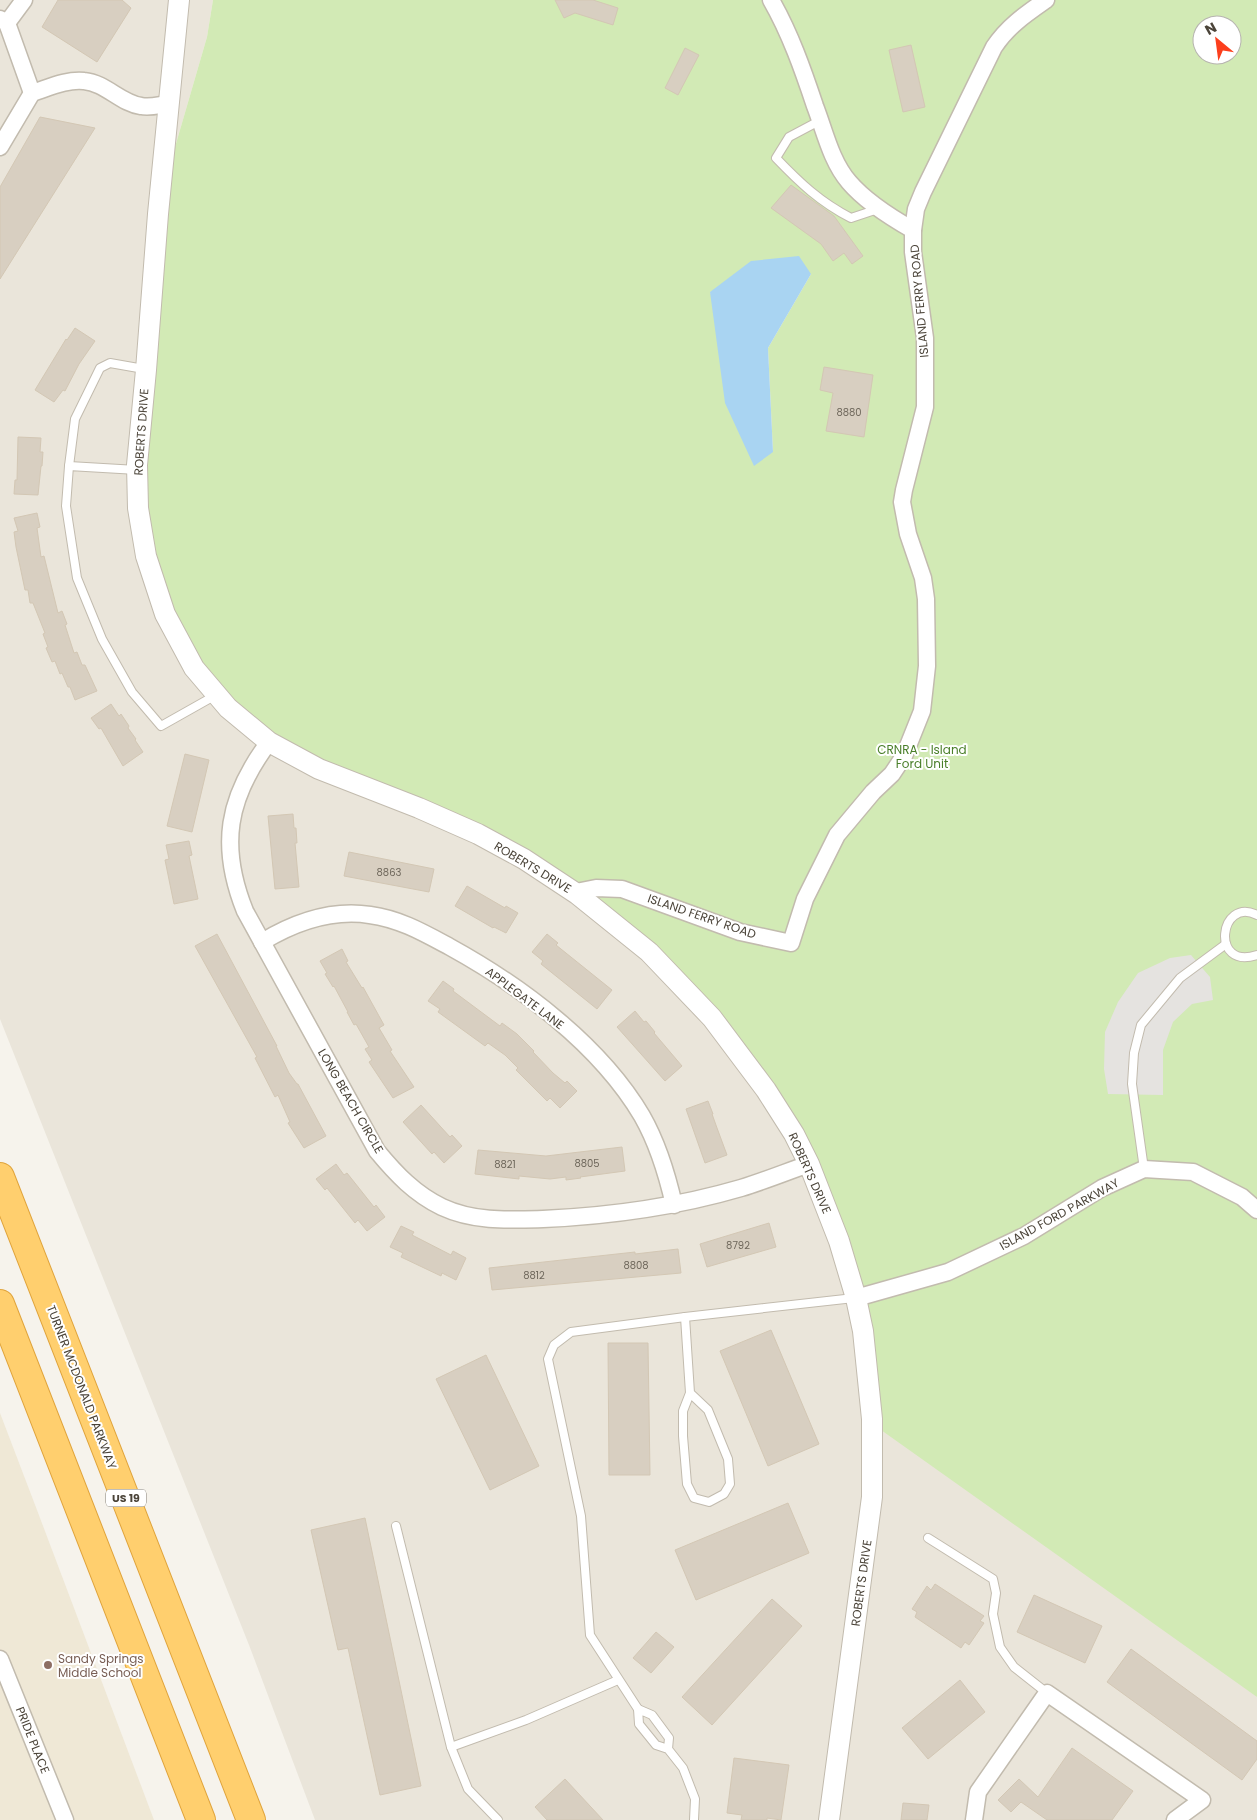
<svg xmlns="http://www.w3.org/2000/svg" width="1257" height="1820" viewBox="0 0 1257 1820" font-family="Poppins,sans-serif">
<rect width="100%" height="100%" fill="#f6f3ec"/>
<polygon fill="#eae5da" points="0,0 213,0 207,37 157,209 544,872 655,959 1257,1697 1257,1820 315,1820 249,1645 0,1019"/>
<polygon fill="#efe8d6" points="0,1413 37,1510 154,1820 0,1820"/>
<path fill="#d2eab5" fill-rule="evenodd" d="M213 0H1257V1697L874 1425 829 1208 764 1089 655 959 544 872 256 733 180 641 140 544 157 209 207 37ZM1202 25H1232V55H1202ZM811 274 768 348 773 452 710 292Z"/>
<polygon fill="#e5e3e0" points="1191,955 1210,977 1213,1000 1192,1004 1173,1022 1163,1050 1163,1095 1108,1094 1104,1069 1105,1032 1118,1002 1138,973 1170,958"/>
<polygon fill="#a9d4f2" points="799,256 811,274 768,348 773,452 754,466 725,403 710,292 751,261"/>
<g fill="#d8cfc1" stroke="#d3c7b4">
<polygon points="58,0 122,0 131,8 97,62 42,27"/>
<polygon points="555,0 593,0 618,8 613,25 575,13 564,18"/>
<polygon points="911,45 925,107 903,112 889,50"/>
<polygon points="685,48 699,55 678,95 665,88"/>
<polygon points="40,117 95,128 0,279 0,187"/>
<polygon points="791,185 834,216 863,256 852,264 844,253 833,261 821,244 771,208"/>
<polygon points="75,328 95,341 79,364 65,391 63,390 54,402 35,390 66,339 67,340"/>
<polygon points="824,367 873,375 864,437 826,431 833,393 820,390"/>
<polygon points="18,437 41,438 40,452 43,452 42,466 41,466 38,495 14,494 15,480 17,480"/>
<polygon points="37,513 40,527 37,528 41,557 44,556 58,613 62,611 67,624 65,625 74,653 77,652 82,665 85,665 97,691 75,700 70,687 68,687 62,673 60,674 55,661 52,662 46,648 48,647 43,634 45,633 33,603 30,603 28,590 25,590 16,547 14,532 18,531 14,518"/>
<polygon points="111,704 119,716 121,714 129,726 128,728 136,739 135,740 143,752 123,766 101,728 99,729 91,718"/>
<polygon points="185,754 209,760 192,832 167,826"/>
<polygon points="293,814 294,828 296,828 297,843 295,843 299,887 275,889 268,816"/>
<polygon points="189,841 192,855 189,856 198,899 174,904 165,860 169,859 166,845"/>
<polygon points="349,852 434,869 429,892 344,876"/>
<polygon points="467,886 505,908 506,906 518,913 506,933 494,927 493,928 455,906"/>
<polygon points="217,934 277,1046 276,1046 289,1073 297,1084 298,1084 326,1136 304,1148 288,1123 290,1122 278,1095 275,1097 255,1058 257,1057 195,946"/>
<polygon points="547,934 558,943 556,945 612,990 597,1009 541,964 543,961 532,952"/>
<polygon points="342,949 348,961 346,962 362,988 363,987 384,1025 379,1028 392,1050 390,1051 414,1087 393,1098 369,1062 372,1060 365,1049 369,1047 356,1024 354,1025 347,1012 348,1012 334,986 333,987 325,974 327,973 320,961"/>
<polygon points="443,981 454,989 453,991 500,1026 502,1023 517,1034 534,1051 533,1052 553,1073 565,1083 567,1081 577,1091 560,1108 550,1098 547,1101 516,1070 518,1068 505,1055 488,1043 485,1046 438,1012 440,1009 428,1001"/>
<polygon points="635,1011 644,1022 646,1021 655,1032 654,1033 682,1066 665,1081 617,1027"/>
<polygon points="708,1101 713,1114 712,1114 717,1128 727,1155 705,1163 686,1109"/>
<polygon points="421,1105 450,1137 452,1135 462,1146 444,1163 434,1152 432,1154 403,1122"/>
<polygon points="622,1147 625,1171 580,1177 581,1178 566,1180 566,1177 550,1179 519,1176 519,1179 475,1174 478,1150 546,1156"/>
<polygon points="336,1164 344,1175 347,1173 374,1207 376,1205 385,1217 367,1231 358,1220 355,1223 327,1188 325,1190 316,1179"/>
<polygon points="769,1223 776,1247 707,1267 700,1244"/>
<polygon points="401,1226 414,1232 412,1235 451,1255 453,1251 466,1258 456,1280 442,1273 441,1276 401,1257 403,1253 390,1247"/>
<polygon points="678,1249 681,1273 492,1290 489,1268 635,1252 635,1254"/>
<polygon points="771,1330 819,1444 768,1466 720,1351"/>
<polygon points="608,1343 648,1343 650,1475 609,1475"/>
<polygon points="486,1355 539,1466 490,1490 436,1379"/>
<polygon points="788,1503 809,1553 696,1600 675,1550"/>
<polygon points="365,1518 421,1786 380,1795 348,1648 338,1650 311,1530"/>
<polygon points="935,1584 984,1616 980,1621 984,1623 969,1645 965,1642 961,1648 915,1617 917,1612 912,1609 927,1586 931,1590"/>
<polygon points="1034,1595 1102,1626 1085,1663 1017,1632"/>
<polygon points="772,1599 802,1626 712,1725 682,1697"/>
<polygon points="656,1632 674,1647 651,1673 633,1658"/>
<polygon points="1131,1649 1257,1741 1257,1759 1242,1780 1107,1682"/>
<polygon points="960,1680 985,1712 928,1759 902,1728"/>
<polygon points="1072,1748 1133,1791 1112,1820 1047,1820 1021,1802 1011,1812 998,1800 1019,1779 1038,1797"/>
<polygon points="734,1758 789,1765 781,1820 767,1818 767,1820 741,1820 742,1815 727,1813"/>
<polygon points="565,1779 603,1820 547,1820 535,1807"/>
<polygon points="903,1803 929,1805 927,1820 901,1820"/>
</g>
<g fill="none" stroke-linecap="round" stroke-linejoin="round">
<defs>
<g id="service">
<path d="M821 120 789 137 776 158C800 183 820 202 851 218L878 209"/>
<polyline points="69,466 75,419 100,368 110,363 144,369"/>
<polyline points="137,470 69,466 66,506 77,578 102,639 132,692 161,726 216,695"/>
<path d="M1257 915C1219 896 1210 971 1257 955"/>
<polyline points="1144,1169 1132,1084 1134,1053 1141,1025 1180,978 1226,944"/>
<polyline points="685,1317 690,1393 683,1411 683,1436 687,1484 694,1498 709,1502 724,1494 730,1484 728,1459 708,1410 690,1393"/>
<polyline points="396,1526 451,1747 468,1789 498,1820"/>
<polyline points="928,1538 993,1579 996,1593 993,1614 1000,1647 1014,1667 1047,1693"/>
<polyline points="638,1709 590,1635 581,1516 548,1359 554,1345 571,1332 685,1317 854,1298"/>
<polyline points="451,1747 526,1720 618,1680"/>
<polyline points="668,1749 669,1738 652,1715 638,1709 639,1724 656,1745 668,1749 683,1768 695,1799 694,1820"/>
</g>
<g id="minor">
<path d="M771 0C790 33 803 70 815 106 825 132 831 161 849 182 866 202 890 217 913 230"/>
<polyline points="0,19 7,23 32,93"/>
<polyline points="7,23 24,0"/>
<path d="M0 147 32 93C48 88 67 79 84 81 106 83 120 103 141 106 150 108 159 105 168 104"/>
<path d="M269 742C227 798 219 846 245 911L377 1151C396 1174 415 1194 442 1207 474 1222 509 1220 543 1219 610 1216 676 1207 741 1188 764 1181 786 1172 809 1164"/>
<path d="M577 894 581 891 596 888 622 889 740 932 791 943 805 899 837 835 873 792 892 774 904 756 922 711 927 666 926 599 923 578 908 534 902 502 904 490 925 407V338L913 252V230L916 209 923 192 994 47C1008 26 1026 14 1046 0"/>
<path d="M262 942C295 922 331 909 370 915 400 919 424 933 450 947 521 986 600 1045 642 1116 658 1144 667 1174 674 1205"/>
<polyline points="856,1298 948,1272 1024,1236 1102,1188 1144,1169 1193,1172 1242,1197 1257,1210"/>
<polyline points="0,1659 65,1820"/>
<polyline points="974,1820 978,1792 1047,1693 1202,1800 1175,1820"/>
</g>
<polyline id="tertiary" points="179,0 158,214 146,370 137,465 138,508 146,556 165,614 194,668 228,708 269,742 319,769 419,808 478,834 524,859 577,894 649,952 712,1018 766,1090 794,1134 809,1164 839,1241 856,1298 863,1331 872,1419 872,1497 829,1820"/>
<g id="motorway">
<polyline points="0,1177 251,1820"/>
<polyline points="0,1304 201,1820"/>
</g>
</defs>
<use href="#service" stroke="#c2bbae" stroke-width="10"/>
<use href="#minor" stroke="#c2bbae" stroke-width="19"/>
<use href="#tertiary" stroke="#c2bbae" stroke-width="22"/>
<use href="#motorway" stroke="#e0a43c" stroke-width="30"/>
<use href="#service" stroke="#fff" stroke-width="8"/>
<use href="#minor" stroke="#fff" stroke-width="16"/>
<use href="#tertiary" stroke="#fff" stroke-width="20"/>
<use href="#motorway" stroke="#ffcf6e" stroke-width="28"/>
</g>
<circle fill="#8d6e63" stroke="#fff" stroke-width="2" cx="48" cy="1665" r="5"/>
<g text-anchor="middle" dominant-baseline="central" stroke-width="4" stroke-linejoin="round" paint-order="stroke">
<g font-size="10" fill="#6e675b">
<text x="849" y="412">8880</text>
<text x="389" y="872">8863</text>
<text x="587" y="1163">8805</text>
<text x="505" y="1164">8821</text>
<text x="738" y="1245">8792</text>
<text x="636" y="1265">8808</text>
<text x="534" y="1275">8812</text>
</g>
<rect fill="#fff" stroke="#817c74" stroke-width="1" x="106" y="1489.5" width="40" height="17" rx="4"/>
<g font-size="11" font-weight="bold" fill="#4b4439">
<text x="126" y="1498">US 19</text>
</g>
<g font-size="12" fill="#4b4439" stroke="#fff">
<text transform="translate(919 301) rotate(-95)">ISLAND FERRY ROAD</text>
<text transform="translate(141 432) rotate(-86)">ROBERTS DRIVE</text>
<text transform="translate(533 867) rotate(31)">ROBERTS DRIVE</text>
<text transform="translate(702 916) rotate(19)">ISLAND FERRY ROAD</text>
<text transform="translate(525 998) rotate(37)">APPLEGATE LANE</text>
<text transform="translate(351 1101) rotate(60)">LONG BEACH CIRCLE</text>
<text transform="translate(810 1173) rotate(66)">ROBERTS DRIVE</text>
<text transform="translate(1059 1214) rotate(-29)">ISLAND FORD PARKWAY</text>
<text transform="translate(82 1387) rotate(69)">TURNER MCDONALD PARKWAY</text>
<text transform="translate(861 1583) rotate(-82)">ROBERTS DRIVE</text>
<text transform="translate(33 1740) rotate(68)">PRIDE PLACE</text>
</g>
<g font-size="12" fill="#4a7f2a" stroke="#fff">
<text x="922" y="749">CRNRA - Island<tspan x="922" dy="14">Ford Unit</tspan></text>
</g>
<g font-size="12" fill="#785e54" stroke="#fff" text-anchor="start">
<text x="58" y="1658">Sandy Springs<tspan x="58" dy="14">Middle School</tspan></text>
</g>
</g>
<g transform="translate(1217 40) rotate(331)"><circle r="24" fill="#ffffff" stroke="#b7b4b0"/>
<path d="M0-4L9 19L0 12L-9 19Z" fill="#fc3f1d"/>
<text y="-8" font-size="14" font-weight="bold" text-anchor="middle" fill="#4b4439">N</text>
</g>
</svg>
